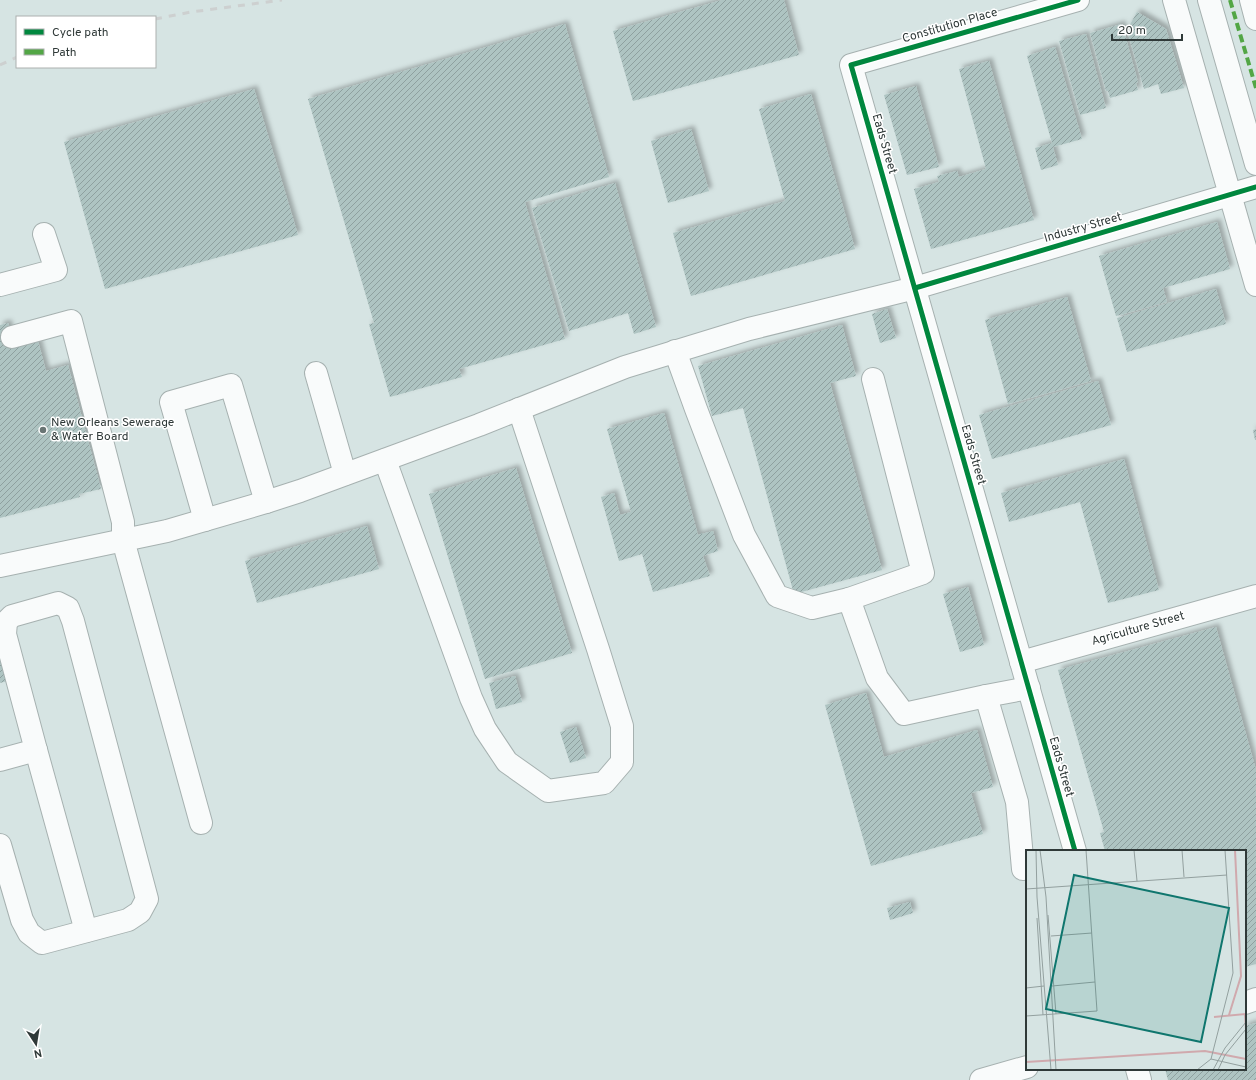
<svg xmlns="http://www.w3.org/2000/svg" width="1256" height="1080" viewBox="0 0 1256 1080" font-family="Overpass,sans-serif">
<defs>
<pattern id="building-hatch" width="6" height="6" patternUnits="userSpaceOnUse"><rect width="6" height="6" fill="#aec4c2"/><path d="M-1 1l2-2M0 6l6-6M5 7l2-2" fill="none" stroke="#8ea09f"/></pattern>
<filter id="shadow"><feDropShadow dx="3.5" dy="-3.5" stdDeviation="2" flood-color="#0004"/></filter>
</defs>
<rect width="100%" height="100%" fill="#d6e4e3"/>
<g fill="url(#building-hatch)" filter="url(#shadow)">
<polygon points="722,0 784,0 799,55 633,101 613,31"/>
<polygon points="1137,12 1166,29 1184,88 1161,94 1158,84 1144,89 1127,30"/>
<polygon points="565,24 609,177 525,202 565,339 459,369 462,377 390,397 369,324 374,323 308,99"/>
<polygon points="1122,24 1138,82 1136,83 1138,90 1110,98 1108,91 1106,91 1090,33"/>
<polygon points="1086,34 1106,108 1080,115 1059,41"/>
<polygon points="1055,47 1082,139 1053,147 1058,165 1041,170 1035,148 1052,143 1027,56"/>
<polygon points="989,61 1034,220 931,249 914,189 939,182 937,176 957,171 959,177 986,169 959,69"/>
<polygon points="916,86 939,167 907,175 884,95"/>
<polygon points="254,89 298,235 105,289 64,142"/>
<polygon points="811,94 855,249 691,296 673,233 785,201 759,109"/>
<polygon points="691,129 709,191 668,203 651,141"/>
<polygon points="615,183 656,327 634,334 628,313 569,331 532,208"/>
<polygon points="1217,222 1230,269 1163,288 1167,302 1116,316 1099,256"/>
<polygon points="1216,289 1226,324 1127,352 1117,318"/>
<polygon points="1067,297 1091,381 1008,404 985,320"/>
<polygon points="887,309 896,338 880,343 872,314"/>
<polygon points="8,323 15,347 38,341 46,371 68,365 101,489 79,494 80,497 0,518 0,325"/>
<polygon points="842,325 856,376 830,383 882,570 794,594 743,408 712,416 698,366"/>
<polygon points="1098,381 1111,425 992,459 979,415"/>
<polygon points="664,413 698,535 713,531 718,551 703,556 710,576 653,592 642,554 619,561 601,497 614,493 620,515 631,512 607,429"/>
<polygon points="1256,429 1256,440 1255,440 1253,430"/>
<polygon points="1124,459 1159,590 1108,603 1080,502 1009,522 1001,493"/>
<polygon points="516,468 572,653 485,679 429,494"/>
<polygon points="367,526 379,569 257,603 245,561"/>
<polygon points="968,587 984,645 960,652 943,594"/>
<polygon points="1216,627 1256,770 1256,788 1255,789 1256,793 1256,964 1245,967 1245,851 1105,851 1100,833 1104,832 1058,670"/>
<polygon points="0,639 11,680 0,683"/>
<polygon points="515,676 522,702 496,709 489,683"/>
<polygon points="866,693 884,757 977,730 993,787 971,793 983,834 871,866 825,705"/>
<polygon points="576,727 586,758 570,763 560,732"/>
<polygon points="910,902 913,913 890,920 887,908"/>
<polygon points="1256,1023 1256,1080 1168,1080 1165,1069 1245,1069 1245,1026"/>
</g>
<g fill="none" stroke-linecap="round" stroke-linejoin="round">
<defs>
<g id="minor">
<polyline points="1174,0 1256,285"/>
<polyline points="1209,0 1256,164"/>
<polyline points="1251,0 1256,19"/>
<polyline points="0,285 56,270 44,234"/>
<polyline points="12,337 71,321 123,522 123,540 201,823"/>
<polyline points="675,351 696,409 744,535 777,596 812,608 849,599 877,678 904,714 986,696 1017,802 1023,869"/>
<polyline points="316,373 345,474"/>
<polyline points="385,460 471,698 485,729 507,762 548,791 604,783 622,762 622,726 598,649 519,409"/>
<polyline points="205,520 171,402 231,385 266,502"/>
<polyline points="0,566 167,531 266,502 300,491 479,425 625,367 749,329 915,288 1256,187"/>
<polyline points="849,599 923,573 873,379"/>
<polyline points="1021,662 1256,596"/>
<polyline points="986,696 1029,688"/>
<polyline points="36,750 86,931"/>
<polyline points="0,760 36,750 5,634 6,622 12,616 58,603 68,608 73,621 147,899 140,912 128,920 42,943 29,933 22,920 0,845"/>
<polyline points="1075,851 851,65 1078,0"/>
<polyline points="1245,1003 1256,999"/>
<polyline points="1137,1069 1140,1080"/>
<polyline points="981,1080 1027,1067"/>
</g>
</defs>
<use href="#minor" stroke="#a6b1b0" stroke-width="24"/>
<use href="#minor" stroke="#f9fbfb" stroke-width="22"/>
<g stroke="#cdd0d0" stroke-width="3" stroke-dasharray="7 7" stroke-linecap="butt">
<polyline points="155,19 191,12 282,0"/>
<polyline points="0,65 17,57"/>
</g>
<polyline stroke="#52a645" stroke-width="4" stroke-dasharray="8 4" stroke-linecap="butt" points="1230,0 1256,88"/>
<defs>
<g id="cycleway">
<polyline points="915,288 1256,187"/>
<polyline points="1075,851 851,65 1078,0"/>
</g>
</defs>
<use href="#cycleway" stroke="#fff" stroke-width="8"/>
<use href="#cycleway" stroke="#00873e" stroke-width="5"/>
</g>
<circle fill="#697574" stroke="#fff" stroke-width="1.5" cx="43" cy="430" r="4"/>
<g text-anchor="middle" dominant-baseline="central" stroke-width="3" stroke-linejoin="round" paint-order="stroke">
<g font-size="12" fill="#2f3938" stroke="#fff">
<text transform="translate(950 26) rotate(-16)">Constitution Place</text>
<text transform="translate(884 144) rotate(74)">Eads Street</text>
<text transform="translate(1083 228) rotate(-16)">Industry Street</text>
<text transform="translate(973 455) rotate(74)">Eads Street</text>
<text transform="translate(1138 629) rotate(-16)">Agriculture Street</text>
<text transform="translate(1061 767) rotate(74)">Eads Street</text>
</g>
<g font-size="12" fill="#2f3938" stroke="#fff" text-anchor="start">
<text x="51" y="423">New Orleans Sewerage<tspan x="51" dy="14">&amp; Water Board</tspan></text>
</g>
</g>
<g transform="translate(1026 850)">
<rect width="220" height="220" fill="#d6e4e3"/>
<path fill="none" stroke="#d0a9ad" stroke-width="2" d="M203 165 215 126 209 0M188 167 219 164 220 179M0 212 179 201 220 209"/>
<path fill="none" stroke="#93a09f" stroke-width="1" d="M10 0 11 47 25 220M14 0 20 47 30 220M108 0 111 31M156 0 158 27M0 39 201 25M22 65 30 164M11 68 17 165M25 86 66 83M26 136 69 132M0 138 18 136M0 166 71 161 60 0M185 209 207 123 199 0M171 220 185 209 220 217M187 220 199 198 220 172M192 220 199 205 220 179"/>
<path fill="#0f766e" fill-opacity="0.15" stroke="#0f766e" stroke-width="2" d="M48 25 203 58 175 192 20 159Z"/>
<rect width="220" height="220" fill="none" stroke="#2f3938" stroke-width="2"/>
</g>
<rect x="16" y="16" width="140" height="52" fill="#ffffff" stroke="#acb0af"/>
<rect x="24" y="29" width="20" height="6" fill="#00873e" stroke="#acb0af"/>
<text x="52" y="36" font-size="12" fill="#2f3938">Cycle path</text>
<rect x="24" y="49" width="20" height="6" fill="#52a645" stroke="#acb0af"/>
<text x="52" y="56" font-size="12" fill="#2f3938">Path</text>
<g transform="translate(36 1044) rotate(168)" stroke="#ffffff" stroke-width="3" paint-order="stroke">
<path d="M0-3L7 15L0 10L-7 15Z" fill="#2f3938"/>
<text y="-6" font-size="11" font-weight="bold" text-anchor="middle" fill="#2f3938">N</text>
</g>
<path d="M1112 34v6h70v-6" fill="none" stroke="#2f3938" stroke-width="2"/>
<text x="1118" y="34" font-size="12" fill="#2f3938" stroke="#ffffff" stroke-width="3" paint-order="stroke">20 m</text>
</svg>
